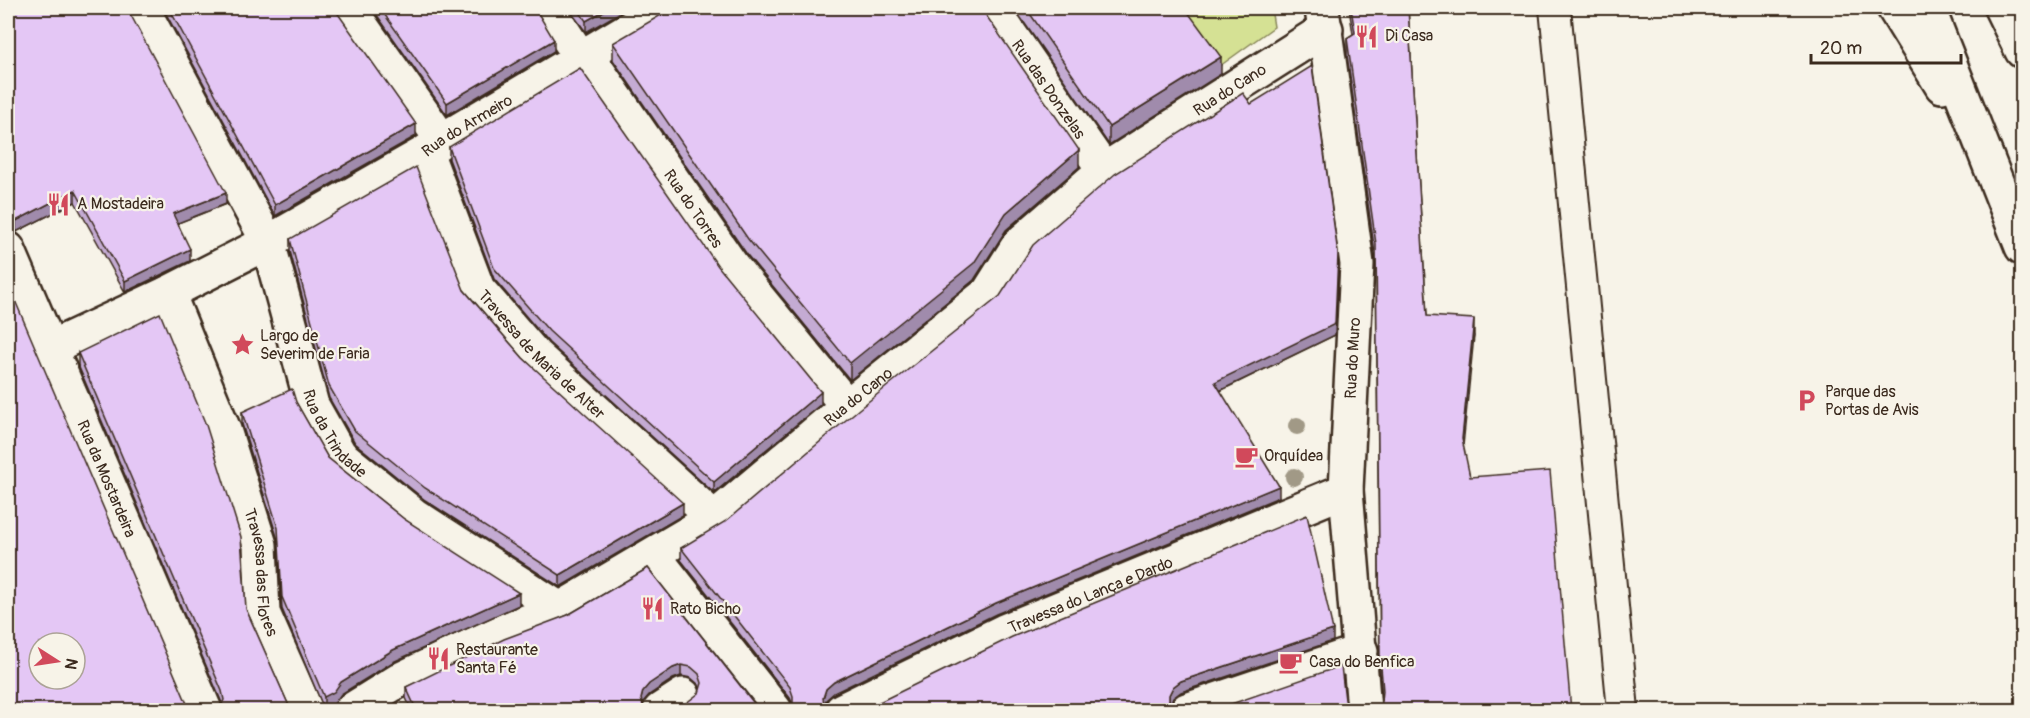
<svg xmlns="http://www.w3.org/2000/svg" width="2030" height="718" viewBox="0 0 2030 718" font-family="Pangolin,sans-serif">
<rect width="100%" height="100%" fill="#f7f3e8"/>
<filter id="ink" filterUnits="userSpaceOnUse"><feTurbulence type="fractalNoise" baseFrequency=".0167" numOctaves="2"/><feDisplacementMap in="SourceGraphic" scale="12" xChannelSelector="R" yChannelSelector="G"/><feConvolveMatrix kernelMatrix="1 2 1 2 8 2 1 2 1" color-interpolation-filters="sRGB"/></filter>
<g filter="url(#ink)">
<polygon fill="#d5e194" stroke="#888659" stroke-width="1.5" points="1173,8 1271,8 1274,27 1217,68"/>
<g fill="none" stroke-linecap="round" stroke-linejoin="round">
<defs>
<polyline id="lane" points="1555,8 1623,710"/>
<g id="street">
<path id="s1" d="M142 8 268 242 312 405 340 455 414 515 560 609"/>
<polyline points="349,8 442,140"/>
<path id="s2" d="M548 8 581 58 596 68 733 267 847 406"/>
<path id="s3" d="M992 8 1104 170"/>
<polyline points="1322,9 1357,264 1346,490 1364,710"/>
<path id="s4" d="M426 152 478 289 536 356 714 518"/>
<path id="s5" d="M8 249 205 710"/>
<path id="s6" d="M168 293 224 430 260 545 263 613 306 710"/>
<path id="s7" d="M52 347 168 293 268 242 426 152 442 140 664 8"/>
<polyline points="654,556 775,710"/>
<path id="s8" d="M351 710 401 679 497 633 560 609 714 518 847 406 988 293 1019 244 1104 170 1326 29"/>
<polyline points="660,710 683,695"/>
<path id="s9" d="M842 710 1004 631 1346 490"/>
<polyline points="1187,710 1361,651"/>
</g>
<g id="primary">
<polyline points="1894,8 1942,86"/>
<polyline points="1928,8 2022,247"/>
<polyline points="2001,8 2022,51"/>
</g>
</defs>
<use href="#lane" stroke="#3b2a1e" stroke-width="34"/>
<use href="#street" stroke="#3b2a1e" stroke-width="38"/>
<use href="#primary" stroke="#3b2a1e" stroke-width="38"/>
<use href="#lane" stroke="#f7f3e8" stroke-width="30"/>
<use href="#street" stroke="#f7f3e8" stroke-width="33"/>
<use href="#primary" stroke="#f7f3e8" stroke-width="33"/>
</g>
<g fill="#a19986">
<circle cx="1297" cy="426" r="9"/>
<circle cx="1294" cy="477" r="9"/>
</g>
<g fill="#c4abd3" stroke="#3b2a1e" stroke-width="1.5">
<polygon points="8,8 226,204 178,223 190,261 125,292 75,202 16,232 8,232"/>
<polygon points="163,8 334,8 416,136 275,216"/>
<polygon points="372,8 535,8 554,51 447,115"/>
<polygon points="568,8 628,8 586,32"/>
<polygon points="1014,8 1185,8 1221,74 1109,145"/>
<polygon points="1349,8 1408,8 1427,316 1474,336 1382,701 1380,672 1376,261 1347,55 1347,38 1353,34"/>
<polygon points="613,43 1079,167 1006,230 974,280 850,380 748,256 613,60"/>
<polygon points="449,147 821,404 714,493 549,343 494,279 449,159"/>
<polygon points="290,239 464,290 523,358 683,515 560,587 425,500 355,443 329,398 290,251"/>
<polygon points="1338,265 1335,335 1220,391 1279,497 996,614 834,693 826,700 825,705 825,708 793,705 790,698 681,560 681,548"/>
<polygon points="78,353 246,609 289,706 220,709 222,703 78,365"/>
<polygon points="296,402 328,458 404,519 519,605 393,662 341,694 334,704 324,709 282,609 278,540 242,424 242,412"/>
<polygon points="648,568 760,710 699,693 700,690 699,685 691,678 681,676 673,679 649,695 643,702 643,704 644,709 646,711 412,711 406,698 406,687 568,615"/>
</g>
<g fill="#a08bac" stroke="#3b2a1e" stroke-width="1.5">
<polygon points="609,8 628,8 586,32 586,21"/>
<polygon points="554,40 554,51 447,115 447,103"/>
<polygon points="1221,57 1221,74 1109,145 1109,127"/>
<polygon points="416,124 416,136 275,216 275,205"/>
<polygon points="1079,150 1079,167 1006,230 974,280 850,380 850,363 1006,213"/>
<polygon points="75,190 75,202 16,232 16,221"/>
<polygon points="226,193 226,204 173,225 173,214"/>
<polygon points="190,249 190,261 125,292 125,281"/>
<polygon points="1338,254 1335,335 1215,393 1215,382"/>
<polygon points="1474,319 1474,336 1462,456 1462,439"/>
<polygon points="821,392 821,404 714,493 714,482"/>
<polygon points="1279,486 1279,497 996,614 834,693 826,700 823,709 823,698 826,689 834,682 996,603"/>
<polygon points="683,503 683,515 560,587 560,575"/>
<polygon points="519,593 519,605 393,662 341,694 334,704 324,709 324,697 341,682 393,650"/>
<polygon points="1333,630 1333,641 1181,692 1173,698 1169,706 1169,695 1173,687 1181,681"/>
<polygon points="681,665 681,676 673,679 649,695 643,702 641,710 641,699 643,691 649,684 673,668"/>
</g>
<g fill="#e4c7f5" stroke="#3b2a1e" stroke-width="1.5" fill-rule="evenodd">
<polygon points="8,8 127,8 226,193 173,214 190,249 125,281 75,190 16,221 8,221"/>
<polygon points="169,8 334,8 416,124 275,205"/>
<polygon points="380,8 535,8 554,40 447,103"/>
<polygon points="577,8 609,8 586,21"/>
<polygon points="673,8 981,8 1079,150 1006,213 974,263 850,363 748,239 613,43"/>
<polygon points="1026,8 1185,8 1221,57 1109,127"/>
<polygon points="1351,8 1408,8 1427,316 1474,319 1462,439 1470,477 1550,471 1571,711 1381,711 1383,691 1380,655 1376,244 1347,38 1355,33"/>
<polygon points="1312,66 1338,254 1335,324 1215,382 1279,486 996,603 834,682 826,689 823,698 825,708 828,711 789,711 793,705 793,696 790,687 681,548 726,521 859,409 1000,296 1033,245 1115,174 1243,93 1251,104"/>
<polygon points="580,68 718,266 821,392 714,482 549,331 494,268 449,147"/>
<polygon points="416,167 464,290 523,358 683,503 560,575 425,488 355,431 329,386 290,239"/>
<path d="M8 284 188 706 192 711H8ZM39 643H75V679H39Z"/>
<polygon points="160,313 206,425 241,537 246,609 289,706 292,711 219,711 220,709 224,700 222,691 78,353"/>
<polygon points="292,389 296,402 328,458 404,519 519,593 393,650 341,682 334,692 324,697 282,597 278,528 242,412"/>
<polygon points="1307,515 1333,630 1181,681 1173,687 1169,695 1169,704 1173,711 861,711 1012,637"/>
<polygon points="648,568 760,711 676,711 699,693 702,683 699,674 691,667 681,665 673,668 649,684 643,691 641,699 644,709 646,711 417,711 406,687 504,639 568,615"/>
<polygon points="1341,666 1345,700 1351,711 1211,711"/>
</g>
</g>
<defs>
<symbol id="restaurant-bare" viewBox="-9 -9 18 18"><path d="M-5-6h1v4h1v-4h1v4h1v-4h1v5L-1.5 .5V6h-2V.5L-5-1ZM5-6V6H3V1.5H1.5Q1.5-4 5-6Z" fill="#d1495b" stroke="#f7f3e8" stroke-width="2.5" paint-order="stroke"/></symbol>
<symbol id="sight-bare" viewBox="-9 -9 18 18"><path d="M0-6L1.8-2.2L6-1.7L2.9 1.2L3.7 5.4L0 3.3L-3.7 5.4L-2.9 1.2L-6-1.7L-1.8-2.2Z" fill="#d1495b" stroke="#f7f3e8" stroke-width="2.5" paint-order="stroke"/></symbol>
<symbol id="parking-bare" viewBox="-9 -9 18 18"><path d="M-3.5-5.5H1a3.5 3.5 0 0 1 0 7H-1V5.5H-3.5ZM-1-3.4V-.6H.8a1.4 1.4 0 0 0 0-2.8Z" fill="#d1495b" stroke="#f7f3e8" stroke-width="2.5" paint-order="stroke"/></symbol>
<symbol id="cafe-bare" viewBox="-9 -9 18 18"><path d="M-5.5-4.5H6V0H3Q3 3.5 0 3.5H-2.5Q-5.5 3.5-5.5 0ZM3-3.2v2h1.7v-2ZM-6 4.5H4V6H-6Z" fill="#d1495b" stroke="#f7f3e8" stroke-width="2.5" paint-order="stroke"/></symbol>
</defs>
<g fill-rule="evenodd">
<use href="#restaurant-bare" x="1350" y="20" width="33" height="33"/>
<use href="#restaurant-bare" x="42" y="188" width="33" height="33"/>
<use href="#sight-bare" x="226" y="328" width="33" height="33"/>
<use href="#parking-bare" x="1790" y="384" width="33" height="33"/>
<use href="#cafe-bare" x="1230" y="440" width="33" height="33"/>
<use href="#restaurant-bare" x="636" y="592" width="33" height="33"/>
<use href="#restaurant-bare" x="422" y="642" width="33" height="33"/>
<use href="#cafe-bare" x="1274" y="646" width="33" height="33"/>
</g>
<g text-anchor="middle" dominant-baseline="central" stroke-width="4.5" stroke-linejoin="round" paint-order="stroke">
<g font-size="16" fill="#3b2a1e" stroke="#f7f3e8" text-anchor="start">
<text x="1385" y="36">Di Casa</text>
<text x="77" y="204">A Mostadeira</text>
<text x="260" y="336">Largo de<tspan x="260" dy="18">Severim de Faria</tspan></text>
<text x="1825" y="392">Parque das<tspan x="1825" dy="18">Portas de Avis</tspan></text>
<text x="1264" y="456">Orquídea</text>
<text x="670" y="609">Rato Bicho</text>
<text x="456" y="650">Restaurante<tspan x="456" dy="18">Santa Fé</tspan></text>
<text x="1309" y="662">Casa do Benfica</text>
</g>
<g font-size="16" fill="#3b2a1e" stroke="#f7f3e8">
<text stroke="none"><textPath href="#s3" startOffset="99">Rua das Donzelas</textPath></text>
<text stroke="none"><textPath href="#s8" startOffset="1086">Rua do Cano</textPath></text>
<text stroke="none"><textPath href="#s7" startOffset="471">Rua do Armeiro</textPath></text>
<text stroke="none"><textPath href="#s2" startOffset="249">Rua do Torres</textPath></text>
<text stroke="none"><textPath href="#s4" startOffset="238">Travessa de Maria de Alter</textPath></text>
<text transform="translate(1353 358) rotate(-87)">Rua do Muro</text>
<text stroke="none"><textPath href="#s8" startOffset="600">Rua do Cano</textPath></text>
<text stroke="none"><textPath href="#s1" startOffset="471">Rua da Trindade</textPath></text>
<text stroke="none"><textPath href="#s5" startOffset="250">Rua da Mostardeira</textPath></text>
<text stroke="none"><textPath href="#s6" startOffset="296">Travessa das Flores</textPath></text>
<text stroke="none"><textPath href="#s9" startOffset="274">Travessa do Lança e Dardo</textPath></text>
</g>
</g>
<rect width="2030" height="718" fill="none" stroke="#f7f3e8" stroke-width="30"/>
<rect x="15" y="15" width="2000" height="688" fill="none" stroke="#3b2a1e" stroke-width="2" filter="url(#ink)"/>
<g transform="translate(57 661) rotate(102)"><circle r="28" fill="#f7f3e8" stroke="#aca397" stroke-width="1.5"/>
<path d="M0-4.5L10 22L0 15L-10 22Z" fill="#d1495b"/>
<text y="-9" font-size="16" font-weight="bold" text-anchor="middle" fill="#3b2a1e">N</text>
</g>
<path d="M1811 54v9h150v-9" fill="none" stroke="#3b2a1e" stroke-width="3"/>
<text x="1820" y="54" font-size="18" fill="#3b2a1e" stroke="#f7f3e8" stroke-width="4.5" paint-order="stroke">20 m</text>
</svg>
